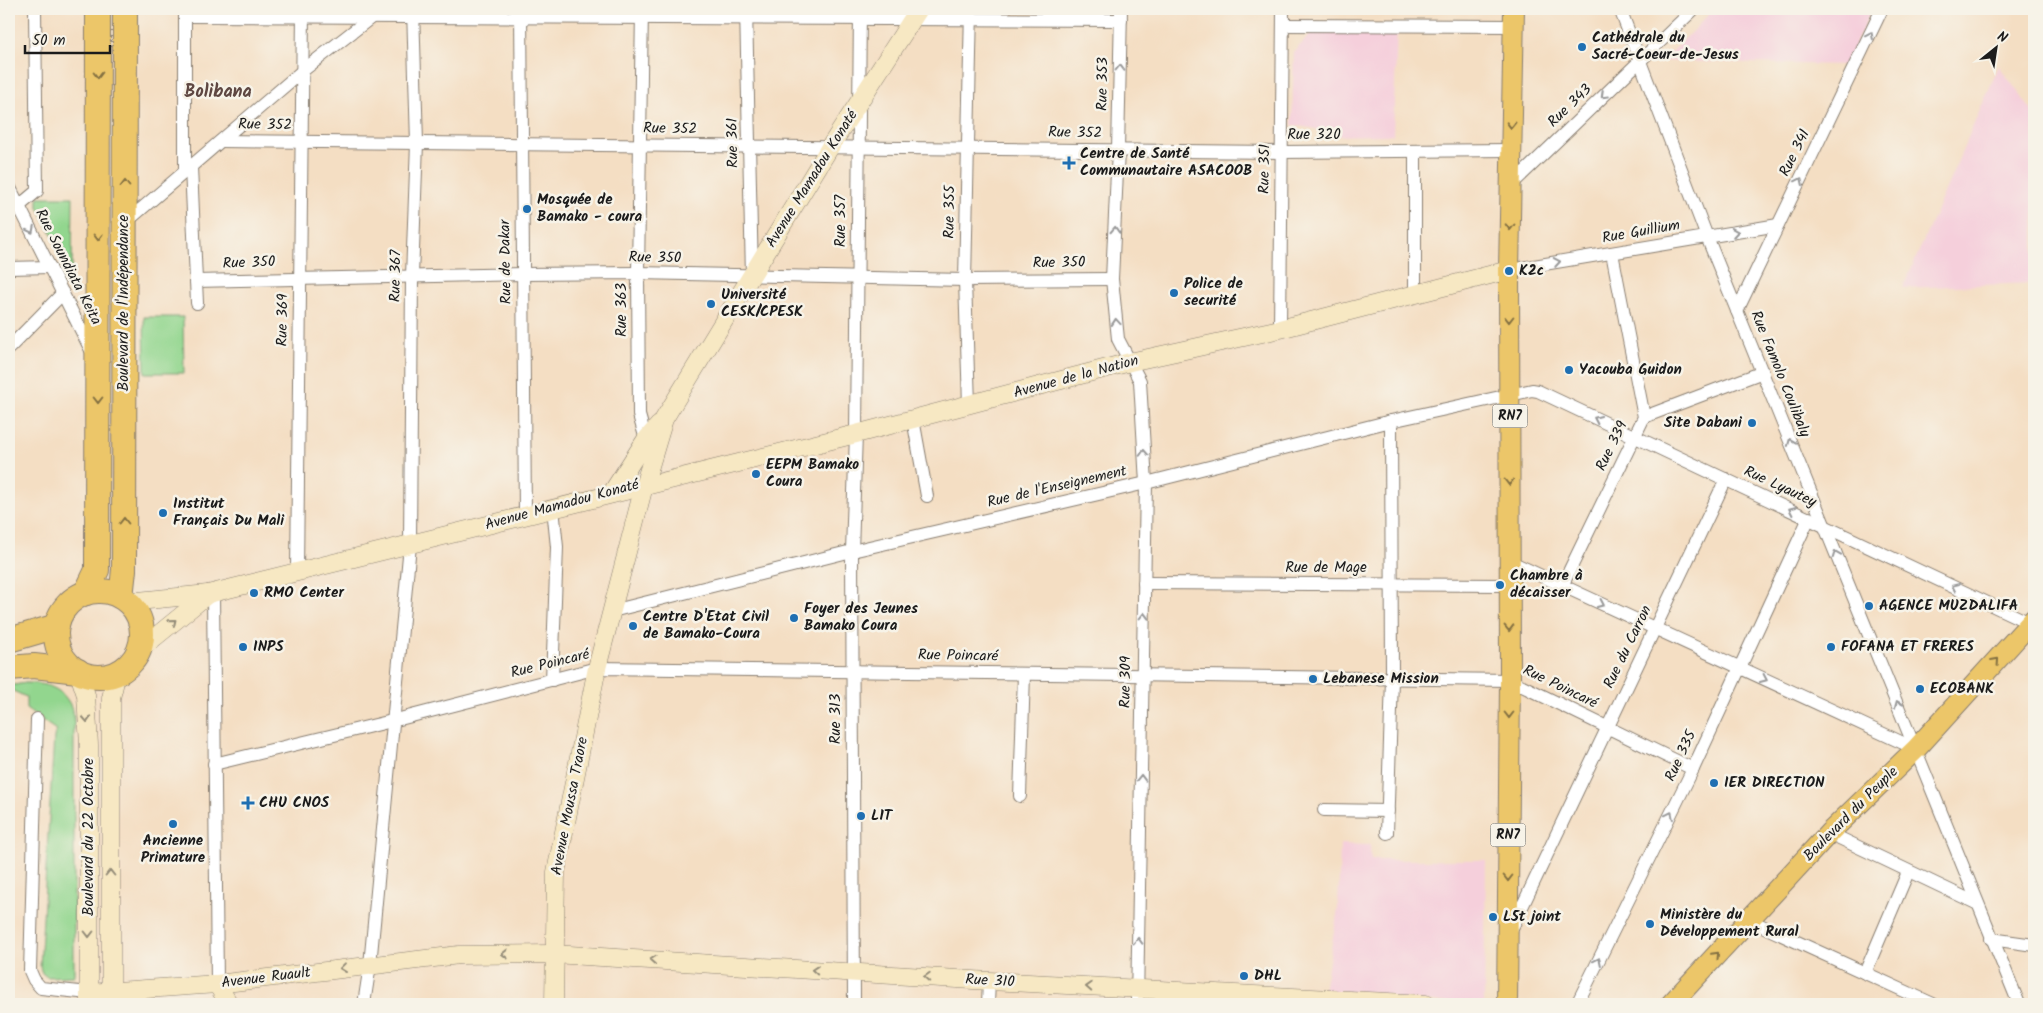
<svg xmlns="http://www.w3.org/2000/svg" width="2043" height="1013" viewBox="0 0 2043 1013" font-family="Kalam,sans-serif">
<rect width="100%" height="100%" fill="#f7f3e8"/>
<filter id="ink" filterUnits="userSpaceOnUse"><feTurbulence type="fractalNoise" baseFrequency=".02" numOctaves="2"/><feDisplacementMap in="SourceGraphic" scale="10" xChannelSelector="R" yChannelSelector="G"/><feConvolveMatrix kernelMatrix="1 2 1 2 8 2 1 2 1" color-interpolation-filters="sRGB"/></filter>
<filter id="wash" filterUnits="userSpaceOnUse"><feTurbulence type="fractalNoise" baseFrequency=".0096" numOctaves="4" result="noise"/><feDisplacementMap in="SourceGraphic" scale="20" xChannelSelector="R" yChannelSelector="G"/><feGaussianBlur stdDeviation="1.12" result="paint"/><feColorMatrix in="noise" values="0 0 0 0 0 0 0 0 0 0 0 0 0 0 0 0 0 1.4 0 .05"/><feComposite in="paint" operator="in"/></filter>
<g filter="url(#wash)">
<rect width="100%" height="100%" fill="#f4dec3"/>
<g fill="#f5cfdb">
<polygon points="1714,9 1872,9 1845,65 1663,61"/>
<polygon points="1319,25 1397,30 1393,135 1319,136 1317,129 1292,125 1294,52"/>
<polygon points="1999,66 2034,114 2034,283 1903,288"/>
<polygon points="1340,844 1370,845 1371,860 1486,860 1484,1004 1323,997 1338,908"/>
</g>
<g fill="#92d68e" stroke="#577955">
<polygon points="38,197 73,197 72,273 38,207"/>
<polygon points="144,317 183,317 184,373 145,373"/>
<path d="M25 683C51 683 67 690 74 715V976L47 977 42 973 40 967 54 737 56 730 26 709V697L9 689V686Z"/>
</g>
</g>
<g filter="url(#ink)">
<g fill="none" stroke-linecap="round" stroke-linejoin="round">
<defs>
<g id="street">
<polyline points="521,9 525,515"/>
<polyline points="642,9 638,273 639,415 648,447"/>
<polyline points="746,9 752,276"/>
<polyline points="1121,9 1118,150 1112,279 1118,339 1140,381 1146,483 1137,1004"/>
<polyline points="1620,9 1707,237 2019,1004"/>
<polyline points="185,16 1121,20"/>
<polyline points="1284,25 1513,26"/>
<polyline points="221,141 1282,152 1510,150"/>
<polyline points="1415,151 1415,294"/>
<polyline points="191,167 197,303"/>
<polyline points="185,172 185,9"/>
<polyline points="1511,185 1694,9"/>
<polyline points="9,186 93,354"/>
<polyline points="19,206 37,191 35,9"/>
<polyline points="125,223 301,72 373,16"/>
<polyline points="9,268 50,267"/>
<polyline points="1509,270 1778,225"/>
<polyline points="196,281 523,274 638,273 965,280 1112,279"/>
<polyline points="1737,311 1882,9"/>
<polyline points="1280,329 1283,9"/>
<polyline points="9,348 63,293"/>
<polyline points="969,405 965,280 971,9"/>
<polyline points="1644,417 1763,372"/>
<polyline points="913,419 927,496"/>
<polyline points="1509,561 1916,749"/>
<polyline points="297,572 303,10"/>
<polyline points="1144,583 1508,585"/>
<polyline points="1562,586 1644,417 1612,253"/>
<polyline points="213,593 217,984"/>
<polyline points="612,611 852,551 1146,483 1391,421 1532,390 1538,391 2034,625"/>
<polyline points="552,680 557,547 553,508"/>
<polyline points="37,719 30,971 34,980 41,988 89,993"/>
<polyline points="214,764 392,721 597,668 1510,680 1693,769"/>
<polyline points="1020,796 1024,674"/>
<polyline points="1324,810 1388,811"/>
<polyline points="1387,833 1392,679 1391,421"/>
<polyline points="1829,833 1976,903"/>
<polyline points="1749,920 1933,1004"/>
<polyline points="1511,930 1726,479"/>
<polyline points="1991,939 2034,945"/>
<polyline points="1865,973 1908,872"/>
<polyline points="364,1004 370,965 410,545 412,276 417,143 413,9"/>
<polyline points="854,1004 852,551 856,434 860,9"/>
<polyline points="988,1004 989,981"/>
<polyline points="1577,1004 1693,769 1809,518"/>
</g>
<g id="secondary">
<polyline points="611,494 645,441 659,425"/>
<polyline points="128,602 208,594 856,434 1130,362 1280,329 1509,270"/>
<polyline points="138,651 208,594"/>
<polyline points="78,671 86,695 89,745 89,1004"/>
<polyline points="217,984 229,1004"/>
<polyline points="89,993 217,984 459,955 553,954 989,981 1426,1004"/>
<polyline points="111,1004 111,698 117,673"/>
<polyline points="554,1004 556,872 597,668 644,486 664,419 830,147 919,9"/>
</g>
<g id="primary">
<polyline points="1507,1004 1510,680 1509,270 1514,9"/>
<polyline points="1671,1004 1829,833 1916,749 2034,619"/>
</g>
<g id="highway">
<circle cx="99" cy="634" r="43"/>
<polyline points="86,593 97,570 98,9"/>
<polyline points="121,597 124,570 125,9"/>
<polyline points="9,640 57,626"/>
<polyline points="9,668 34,666 78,671"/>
</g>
</defs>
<use href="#street" stroke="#887d70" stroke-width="14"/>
<use href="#secondary" stroke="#887d70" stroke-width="19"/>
<use href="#primary" stroke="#887d70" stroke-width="22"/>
<use href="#highway" stroke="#887d70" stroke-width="26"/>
<use href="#street" stroke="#fff" stroke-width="12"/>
<use href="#secondary" stroke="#f7e8c3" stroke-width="18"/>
<use href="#primary" stroke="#ecc669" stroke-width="20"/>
<use href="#highway" stroke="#ecc669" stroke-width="24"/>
</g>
<defs><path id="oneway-chevron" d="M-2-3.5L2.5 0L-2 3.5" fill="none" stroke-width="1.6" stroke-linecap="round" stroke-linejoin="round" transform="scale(1.25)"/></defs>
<g stroke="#999">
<use href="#oneway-chevron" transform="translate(1870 35) rotate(-64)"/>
<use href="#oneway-chevron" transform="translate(1120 68) rotate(-89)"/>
<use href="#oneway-chevron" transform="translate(1604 95) rotate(136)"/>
<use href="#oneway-chevron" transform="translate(1800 181) rotate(-64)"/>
<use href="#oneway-chevron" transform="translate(31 230) rotate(63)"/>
<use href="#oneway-chevron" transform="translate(1115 230) rotate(-87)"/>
<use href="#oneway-chevron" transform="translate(1735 232) rotate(-9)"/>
<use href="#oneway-chevron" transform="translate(1557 262) rotate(-10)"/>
<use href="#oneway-chevron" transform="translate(1116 322) rotate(-95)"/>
<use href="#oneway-chevron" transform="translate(1597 419) rotate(-155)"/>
<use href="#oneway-chevron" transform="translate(1791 442) rotate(-112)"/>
<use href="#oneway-chevron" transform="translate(1144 453) rotate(-93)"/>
<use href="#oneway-chevron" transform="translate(1792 510) rotate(-155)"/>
<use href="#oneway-chevron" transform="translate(1836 554) rotate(-112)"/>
<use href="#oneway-chevron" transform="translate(1955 587) rotate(-155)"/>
<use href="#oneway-chevron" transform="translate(1601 604) rotate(25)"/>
<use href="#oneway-chevron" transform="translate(1144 616) rotate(-89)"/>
<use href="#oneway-chevron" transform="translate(1764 679) rotate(25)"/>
<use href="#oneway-chevron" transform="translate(1898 704) rotate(-112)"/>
<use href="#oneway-chevron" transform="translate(1141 778) rotate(-89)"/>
<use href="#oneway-chevron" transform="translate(1670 815) rotate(-64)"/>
<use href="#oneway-chevron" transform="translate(1138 941) rotate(-89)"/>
<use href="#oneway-chevron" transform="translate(1598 961) rotate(-64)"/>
</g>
<g stroke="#847142">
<use href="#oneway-chevron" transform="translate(98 75) rotate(90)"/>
<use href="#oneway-chevron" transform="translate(1511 125) rotate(91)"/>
<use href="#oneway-chevron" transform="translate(125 184) rotate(-90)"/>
<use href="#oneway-chevron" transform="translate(1510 227) rotate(91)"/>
<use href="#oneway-chevron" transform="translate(98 237) rotate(90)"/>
<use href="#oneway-chevron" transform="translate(1509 319) rotate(90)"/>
<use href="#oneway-chevron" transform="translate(98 400) rotate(90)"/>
<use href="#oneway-chevron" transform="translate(1509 482) rotate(90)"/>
<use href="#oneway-chevron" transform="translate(124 521) rotate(-90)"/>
<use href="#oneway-chevron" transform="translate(1509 628) rotate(89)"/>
<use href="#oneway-chevron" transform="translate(1996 661) rotate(-48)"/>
<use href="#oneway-chevron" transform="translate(1509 715) rotate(90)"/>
<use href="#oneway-chevron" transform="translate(1508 878) rotate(90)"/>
<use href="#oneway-chevron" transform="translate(1716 955) rotate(-47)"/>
</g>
<g stroke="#948c78">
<use href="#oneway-chevron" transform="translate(173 622) rotate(-39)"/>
<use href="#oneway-chevron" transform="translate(87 719) rotate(87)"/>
<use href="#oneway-chevron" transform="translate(110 873) rotate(-90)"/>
<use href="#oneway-chevron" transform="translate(89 934) rotate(90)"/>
<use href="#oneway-chevron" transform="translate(505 954) rotate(179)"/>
<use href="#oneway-chevron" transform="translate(653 960) rotate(-176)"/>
<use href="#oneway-chevron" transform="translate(343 968) rotate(173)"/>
<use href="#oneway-chevron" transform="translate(815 970) rotate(-176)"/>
<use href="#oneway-chevron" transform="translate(927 977) rotate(-177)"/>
<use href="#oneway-chevron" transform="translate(1089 987) rotate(-177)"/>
</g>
</g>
<g fill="#1f6fb2" stroke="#f7f3e8" stroke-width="2">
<circle cx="1582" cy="47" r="5"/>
<path d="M1066.5 155.5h5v5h5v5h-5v5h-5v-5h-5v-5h5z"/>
<circle cx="527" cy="209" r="5"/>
<circle cx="1509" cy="271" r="5"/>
<circle cx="1174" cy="293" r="5"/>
<circle cx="711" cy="304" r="5"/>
<circle cx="1569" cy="370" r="5"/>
<circle cx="1752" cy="423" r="5"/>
<circle cx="756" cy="474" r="5"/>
<circle cx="163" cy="513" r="5"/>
<circle cx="1500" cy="585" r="5"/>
<circle cx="254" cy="593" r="5"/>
<circle cx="1869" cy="606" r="5"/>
<circle cx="794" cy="618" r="5"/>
<circle cx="633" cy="626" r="5"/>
<circle cx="243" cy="647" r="5"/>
<circle cx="1831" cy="647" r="5"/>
<circle cx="1313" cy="679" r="5"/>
<circle cx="1920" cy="689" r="5"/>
<circle cx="1714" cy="783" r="5"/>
<path d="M245.5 795.5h5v5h5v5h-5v5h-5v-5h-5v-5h5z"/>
<circle cx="861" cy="816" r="5"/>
<circle cx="173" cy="824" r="5"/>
<circle cx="1493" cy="917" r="5"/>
<circle cx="1650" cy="924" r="5"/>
<circle cx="1244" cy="976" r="5"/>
</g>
<g text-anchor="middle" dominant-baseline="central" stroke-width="5" stroke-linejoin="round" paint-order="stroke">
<g fill="#f7f3e8" stroke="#5e5c59" stroke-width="1">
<rect x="1492.5" y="404.5" width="35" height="23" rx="4"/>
<rect x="1490.5" y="823.5" width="35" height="23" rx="4"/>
</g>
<g font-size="14" font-weight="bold" fill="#1c1c1c">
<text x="1510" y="416">RN7</text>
<text x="1508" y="835">RN7</text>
</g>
<g font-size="15" font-weight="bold" fill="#1c1c1c" stroke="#f7f3e8" text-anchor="start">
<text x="1592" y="38">Cathédrale du<tspan x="1592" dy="17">Sacré-Coeur-de-Jesus</tspan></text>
<text x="1080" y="154">Centre de Santé<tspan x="1080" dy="17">Communautaire ASACOOB</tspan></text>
<text x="537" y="200">Mosquée de<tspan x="537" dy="17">Bamako - coura</tspan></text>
<text x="1519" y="271">K2c</text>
<text x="1184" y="284">Police de<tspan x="1184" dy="17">securité</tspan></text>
<text x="721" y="295">Université<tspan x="721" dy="17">CESK/CPESK</tspan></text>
<text x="1579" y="370">Yacouba Guidon</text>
<text x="1742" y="423" text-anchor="end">Site Dabani</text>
<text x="766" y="465">EEPM Bamako<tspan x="766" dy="17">Coura</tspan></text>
<text x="173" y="504">Institut<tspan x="173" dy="17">Français Du Mali</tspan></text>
<text x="1510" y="576">Chambre à<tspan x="1510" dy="17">décaisser</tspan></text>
<text x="264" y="593">RMO Center</text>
<text x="1879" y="606">AGENCE MUZDALIFA</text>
<text x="804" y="609">Foyer des Jeunes<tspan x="804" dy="17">Bamako Coura</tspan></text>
<text x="643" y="617">Centre D'Etat Civil<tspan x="643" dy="17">de Bamako-Coura</tspan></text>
<text x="253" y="647">INPS</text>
<text x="1841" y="647">FOFANA ET FRERES</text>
<text x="1323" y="679">Lebanese Mission</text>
<text x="1930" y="689">ECOBANK</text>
<text x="1724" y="783">IER DIRECTION</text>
<text x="259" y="803">CHU CNOS</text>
<text x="871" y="816">L1T</text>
<text x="173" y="841" text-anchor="middle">Ancienne<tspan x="173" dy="17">Primature</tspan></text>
<text x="1660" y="915">Ministère du<tspan x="1660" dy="17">Développement Rural</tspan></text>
<text x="1503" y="917">L5t joint</text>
<text x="1254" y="976">DHL</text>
</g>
<g font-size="15" fill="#1c1c1c" stroke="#f7f3e8">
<text transform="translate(1103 84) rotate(-89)">Rue 353</text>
<text transform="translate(1570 106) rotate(-44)">Rue 343</text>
<text transform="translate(265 125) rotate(1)">Rue 352</text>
<text transform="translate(670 129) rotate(1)">Rue 352</text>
<text transform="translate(1075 133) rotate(1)">Rue 352</text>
<text x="1314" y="135">Rue 320</text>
<text transform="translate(733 143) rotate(-91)">Rue 361</text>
<text transform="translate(1795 153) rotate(-64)">Rue 341</text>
<text transform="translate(1265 169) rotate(-89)">Rue 351</text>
<text transform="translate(812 179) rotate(-58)">Avenue Mamadou Konaté</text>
<text transform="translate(950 212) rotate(-89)">Rue 355</text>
<text transform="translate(841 221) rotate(-90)">Rue 357</text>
<text transform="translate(1641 232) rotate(-10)">Rue Guillium</text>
<text transform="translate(655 258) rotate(1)">Rue 350</text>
<text transform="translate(506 262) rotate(-91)">Rue de Dakar</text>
<text transform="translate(249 263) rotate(-2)">Rue 350</text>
<text transform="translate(1059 263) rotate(-1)">Rue 350</text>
<text transform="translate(68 267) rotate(63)">Rue Soundiata Keita</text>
<text transform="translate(396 276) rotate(-89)">Rue 367</text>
<text transform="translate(124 303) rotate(-90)">Boulevard de l'Indépendance</text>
<text transform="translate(622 310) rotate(-90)">Rue 363</text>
<text transform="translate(283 320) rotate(-89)">Rue 369</text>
<text transform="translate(1780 374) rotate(68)">Rue Famolo Coulibaly</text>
<text transform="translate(1076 377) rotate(-15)">Avenue de la Nation</text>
<text transform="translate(1612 446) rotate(-64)">Rue 339</text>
<text transform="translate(1057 487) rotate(-13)">Rue de l'Enseignement</text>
<text transform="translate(1780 487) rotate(25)">Rue Lyautey</text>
<text transform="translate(562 505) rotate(-15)">Avenue Mamadou Konaté</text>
<text x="1326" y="568">Rue de Mage</text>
<text transform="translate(1628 647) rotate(-64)">Rue du Carron</text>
<text transform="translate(958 656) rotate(1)">Rue Poincaré</text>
<text transform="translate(550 664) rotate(-14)">Rue Poincaré</text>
<text transform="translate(1126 682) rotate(-89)">Rue 309</text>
<text transform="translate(1560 687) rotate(26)">Rue Poincaré</text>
<text transform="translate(836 719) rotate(-90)">Rue 313</text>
<text transform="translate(1681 756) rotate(-65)">Rue 335</text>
<text transform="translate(570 806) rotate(-79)">Avenue Moussa Traore</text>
<text transform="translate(1851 814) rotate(-45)">Boulevard du Peuple</text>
<text transform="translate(89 837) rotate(-90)">Boulevard du 22 Octobre</text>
<text transform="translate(266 978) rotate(-7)">Avenue Ruault</text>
<text transform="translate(990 981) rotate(3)">Rue 310</text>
</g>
<g font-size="18" font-weight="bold" fill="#5e4742" stroke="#f7f3e8">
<text x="218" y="92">Bolibana</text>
</g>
</g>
<rect width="2043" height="1013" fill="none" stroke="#f7f3e8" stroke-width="30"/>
<g transform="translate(1996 48) rotate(30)" stroke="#f7f3e8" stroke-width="4" paint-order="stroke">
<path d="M0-4L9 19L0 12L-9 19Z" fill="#1c1c1c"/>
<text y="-8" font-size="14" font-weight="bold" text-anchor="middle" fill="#1c1c1c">N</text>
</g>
<path d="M25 45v8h85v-8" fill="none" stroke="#1c1c1c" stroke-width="2.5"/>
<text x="32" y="45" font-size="15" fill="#1c1c1c" stroke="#f7f3e8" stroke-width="4" paint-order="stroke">50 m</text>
</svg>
